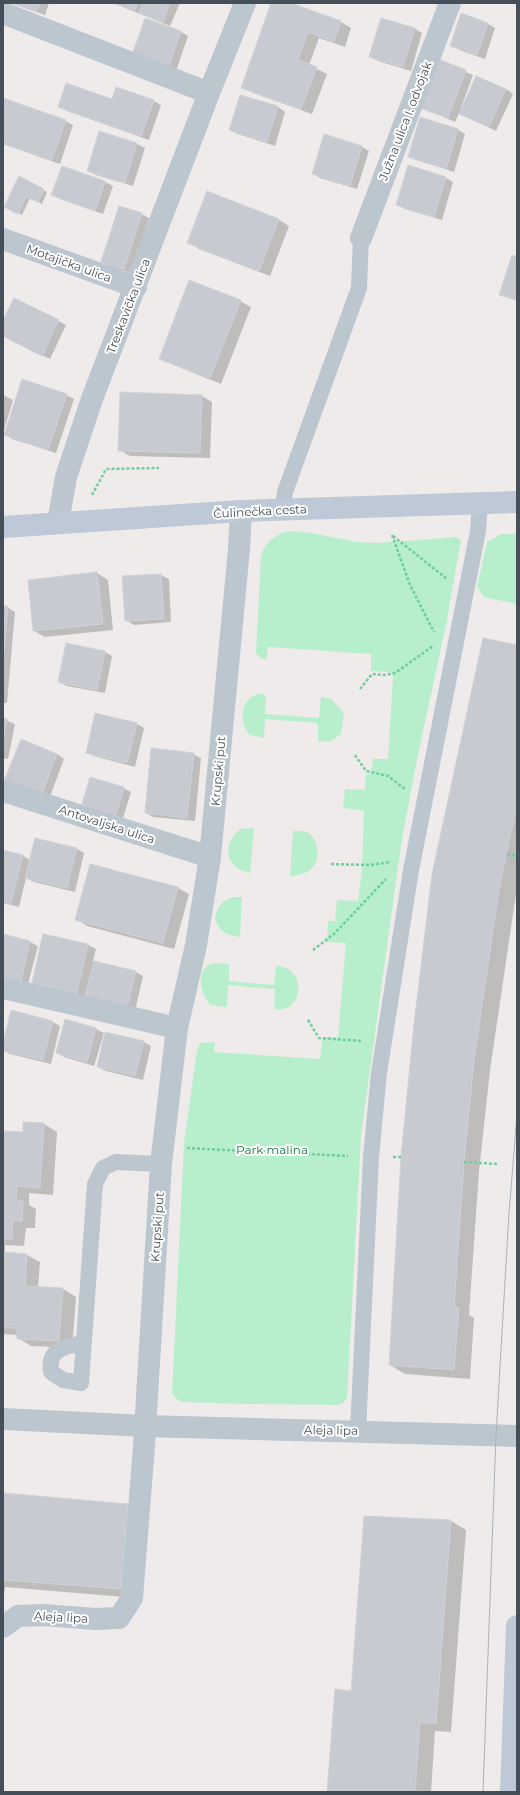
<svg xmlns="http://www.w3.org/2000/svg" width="520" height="1795" viewBox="0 0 520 1795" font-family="Montserrat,sans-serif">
<rect width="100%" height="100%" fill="#efebeb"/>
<g fill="#b7efcc">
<path d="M289 531 312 533 356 542 378 543 456 537 461 540 446 625 417 759 401 845 361 1135 347 1398 343 1403 338 1405 245 1404 182 1402 178 1400 172 1394 184 1143 197 1050 200 1043 215 1042 214 1052 320 1059 323 1037H338L346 943 327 942 328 921H335L337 900 358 901 362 870 364 811 343 808 345 789 365 790 366 774H371L373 759H388L393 678 391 672 371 671V654L268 647 266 660 259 657 256 653 261 556C265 542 276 534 289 531Z"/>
<polygon points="501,534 517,534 517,604 484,597 477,587 487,542"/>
<path d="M258 694H263L266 696 265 714 319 718 321 697 331 699 344 713 341 734 331 741 318 742V723L265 719 264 738 250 735C239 722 239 701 258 694Z"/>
<path d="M254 828 250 873C225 869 221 843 241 829Z"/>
<path d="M293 831C297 831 302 831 306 832 318 836 321 858 313 867 307 874 298 875 290 876Z"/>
<path d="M233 897H242L240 937C226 935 220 932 215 919 216 907 223 900 233 897Z"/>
<path d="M213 963 229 964V981L274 985 276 967 277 966C308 968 304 1014 274 1009L275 989 228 985 227 1007 210 1005C200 992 194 970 213 963Z"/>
</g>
<g fill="#0003">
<polygon points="10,3 49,3 45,15"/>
<polygon points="113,3 180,3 170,26"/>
<polygon points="272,3 288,3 341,22 351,28 345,47 319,38 309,65 327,74 312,114 253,93 243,87"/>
<polygon points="461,15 488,24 495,28 485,59 459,50 451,45"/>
<polygon points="415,29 422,33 411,71 378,61 370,56"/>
<polygon points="181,32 188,36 175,74 140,62"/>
<polygon points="439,61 473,75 461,108 506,89 513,94 496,131 459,113 455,122 421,107"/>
<polygon points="241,96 278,107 285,112 275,146 238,134 230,130"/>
<polygon points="3,100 65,121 73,125 60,164 3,144"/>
<polygon points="113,100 154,101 161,105 149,140 67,111 59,107"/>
<polygon points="458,130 465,134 454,172 417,160 409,156"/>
<polygon points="100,132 137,144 145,148 133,186 96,175 88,170"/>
<polygon points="362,147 369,151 357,189 320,178 313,173"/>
<polygon points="62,167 105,182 113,186 103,214 60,199 53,195"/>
<polygon points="19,178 47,192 42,204 30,198 22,215 9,208"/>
<polygon points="446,178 453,182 442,220 405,209 397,204"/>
<polygon points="141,214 149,218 131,273 109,266 102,261"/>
<polygon points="279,220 289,226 270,276 199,249 189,242"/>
<polygon points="517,258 517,301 501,294"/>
<polygon points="14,299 66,325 50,359 3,336 3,323"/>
<polygon points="240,301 251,307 221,384 171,364 160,358"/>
<polygon points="3,395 13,400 3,433"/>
<polygon points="66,395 74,399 56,453 12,439 5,434"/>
<polygon points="202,396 212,402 210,458 130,456 119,450"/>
<polygon points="97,573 108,580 113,630 45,637 34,631"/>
<polygon points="161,575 169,579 171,622 134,625 126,620"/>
<polygon points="3,607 7,607 15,612 7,703 3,703"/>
<polygon points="517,646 517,887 490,1070 479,1171 469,1315 474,1318 470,1379 405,1374 390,1365"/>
<polygon points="105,652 112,656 105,693 67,686 59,682"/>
<polygon points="96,714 137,724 144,728 135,767 94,756 87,752"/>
<polygon points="3,719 15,724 8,759 3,758"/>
<polygon points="57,754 64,759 49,799 13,785"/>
<polygon points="193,754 201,758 195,821 153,817 146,813"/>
<polygon points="123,788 131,792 123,818 91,808 83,804"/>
<polygon points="36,839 77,849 84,853 75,892 34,882 26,878 19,907 3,903 3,851 23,856 30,860"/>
<polygon points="91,865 178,888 189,894 174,949 87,926 76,919"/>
<polygon points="3,935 30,942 38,946 28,984 3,978"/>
<polygon points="44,935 88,945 96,949 93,961 136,972 143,976 134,1015 41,987 33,983"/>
<polygon points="66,1020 96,1029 104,1033 94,1066 64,1057 57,1052"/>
<polygon points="53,1022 60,1026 51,1064 10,1054 3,1050 3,1047"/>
<polygon points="144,1042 151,1046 143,1080 106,1071 98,1067"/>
<polygon points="24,1123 44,1124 57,1132 53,1195 29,1193 29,1205 36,1209 35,1228 26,1228 24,1246 5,1245 5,1253 27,1255 40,1262 38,1287 63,1289 76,1297 72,1348 31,1346 18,1338 18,1335 3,1334 3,1132 24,1134"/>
<polygon points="3,1495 128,1505 143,1514 136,1598 5,1587 3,1606"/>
<polygon points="451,1521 466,1530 451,1732 435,1731 431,1792 328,1792 352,1692"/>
</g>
<g fill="#c8cad1" stroke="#cfd2d8">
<polygon points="13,3 40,3 37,11"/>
<polygon points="115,3 138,3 135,10"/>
<polygon points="143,3 170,3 163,22 139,13"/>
<polygon points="271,3 291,3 341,21 334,42 308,32 298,60 317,67 301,109 241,88"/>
<polygon points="461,13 488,23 477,55 450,46"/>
<polygon points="145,18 181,31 167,71 131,58"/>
<polygon points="381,18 415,28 403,67 369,57"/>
<polygon points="438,59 466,70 448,118 420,108"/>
<polygon points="476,76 506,89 489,127 459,114"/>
<polygon points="66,83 112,99 116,87 154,100 141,136 58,107"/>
<polygon points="240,95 278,106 267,142 229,130"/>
<polygon points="3,98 66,120 52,160 3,143"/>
<polygon points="420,117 458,129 446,169 408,157"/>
<polygon points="99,131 137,143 125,183 87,171"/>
<polygon points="324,134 362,146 350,186 312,174"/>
<polygon points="408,165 446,177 434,217 396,205"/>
<polygon points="62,166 105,181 95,211 51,195"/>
<polygon points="19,176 44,189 38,202 26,197 18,214 4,207"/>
<polygon points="207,191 279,219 259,271 187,243"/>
<polygon points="119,206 142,213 124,269 101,262"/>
<polygon points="512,255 517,257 517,300 499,295"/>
<polygon points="189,280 241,300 210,378 159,359"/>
<polygon points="14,298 59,320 42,356 3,336 3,320"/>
<polygon points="22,379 67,394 48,450 4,435"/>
<polygon points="120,392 202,395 200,453 118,451"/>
<polygon points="97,572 103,624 33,631 28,580"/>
<polygon points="161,574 164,619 125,621 122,576"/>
<polygon points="3,606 8,606 4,653 3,653"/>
<polygon points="483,638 517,645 517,805 499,889 474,1061 464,1162 454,1307 459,1308 454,1370 389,1365 401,1157 414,1024 432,874"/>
<polygon points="66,643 105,651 97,690 58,682"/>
<polygon points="95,713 137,723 127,763 86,753"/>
<polygon points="3,718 7,719 3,743"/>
<polygon points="21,739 57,754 41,796 4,781"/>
<polygon points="151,748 194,753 187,818 145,813"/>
<polygon points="90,777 124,787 116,815 82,804"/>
<polygon points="35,838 77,848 67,888 25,878"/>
<polygon points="3,850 23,855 11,903 3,901"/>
<polygon points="90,864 178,887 163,943 75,920"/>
<polygon points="3,934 30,941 21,981 3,976"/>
<polygon points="43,934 88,944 77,993 32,983"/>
<polygon points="94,961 136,971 126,1011 84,1001"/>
<polygon points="11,1010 53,1021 43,1060 3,1051 3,1043"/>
<polygon points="65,1019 96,1028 87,1062 56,1053"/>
<polygon points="105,1032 144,1041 135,1076 97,1067"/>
<polygon points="23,1122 44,1123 40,1188 17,1186 16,1200 23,1201 22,1221 13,1221 12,1239 3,1238 3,1131 23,1132"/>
<polygon points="3,1252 27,1254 25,1286 63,1288 59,1341 17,1339 17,1328 3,1328"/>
<polygon points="3,1493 128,1504 121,1589 3,1580"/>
<polygon points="364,1516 451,1520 436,1724 420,1722 415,1792 327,1792 335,1689 351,1691"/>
</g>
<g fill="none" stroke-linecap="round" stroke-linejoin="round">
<g stroke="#6fcd9e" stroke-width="2.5" stroke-dasharray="3 2" stroke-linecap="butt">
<polyline points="92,495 106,469 159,468"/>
<polyline points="392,535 410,585 434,632"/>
<polyline points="393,536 447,579"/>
<polyline points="360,689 372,674 384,675 395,673 433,646"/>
<polyline points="355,755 366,771 388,776 405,789"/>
<polyline points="507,854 517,856"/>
<polyline points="331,864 369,865 391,862"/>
<polyline points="313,950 334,934 386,879"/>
<polyline points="308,1020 319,1038 362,1041"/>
<polyline points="187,1148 348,1156"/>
<polyline points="393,1157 401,1157"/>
<polyline points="464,1162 498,1164"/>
</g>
<g stroke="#bcc6cf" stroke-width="16">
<polyline points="283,510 285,492 359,288 361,238"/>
<path d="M84 1343C66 1346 47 1349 51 1372L63 1380 81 1383 95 1184 103 1168 116 1162 161 1164"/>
<polyline points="358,1431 371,1157 379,1073 411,870 478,531 480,503"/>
</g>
<g stroke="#bcc6cf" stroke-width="22">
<polyline points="3,13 209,93"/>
<polyline points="361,238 450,3"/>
<polyline points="3,239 136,287"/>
<polyline points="58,523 66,477 92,399 209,93 245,3"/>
<polyline points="3,791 210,857"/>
<polyline points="3,988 177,1028"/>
<polyline points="3,1419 145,1426 517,1436"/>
<polyline points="3,1627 18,1616 43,1615 96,1619 119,1618 132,1598 144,1446 161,1164 177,1028 196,945 210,857 239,549 241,511"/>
</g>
<g stroke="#bdc9d6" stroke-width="22">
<polyline points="3,527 241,511 517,502"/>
<polyline points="511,1792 517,1626"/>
</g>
<polyline stroke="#adb1b6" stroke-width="1" points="483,1792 496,1435 509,1213 517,1114"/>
</g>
<g text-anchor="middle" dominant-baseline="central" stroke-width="4" stroke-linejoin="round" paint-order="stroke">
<g font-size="12" fill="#444f59" stroke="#fff">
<text transform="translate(405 121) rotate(-69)">Južna ulica I. odvojak</text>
<text transform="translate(69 263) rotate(20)">Motajička ulica</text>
<text transform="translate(128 306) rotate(-69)">Treskavička ulica</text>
<text transform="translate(260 511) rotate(-3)">Čulinečka cesta</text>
<text transform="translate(218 771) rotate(-85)">Krupski put</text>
<text transform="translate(107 824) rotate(18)">Antovaljska ulica</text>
<text transform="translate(157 1227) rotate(-86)">Krupski put</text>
<text transform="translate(331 1430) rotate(1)">Aleja lipa</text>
<text transform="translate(61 1617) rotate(3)">Aleja lipa</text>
</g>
<g font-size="12" fill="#147b47" stroke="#fff">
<text x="272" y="1149">Park malina</text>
</g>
</g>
<rect width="520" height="1795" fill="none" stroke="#444f59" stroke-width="8"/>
</svg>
